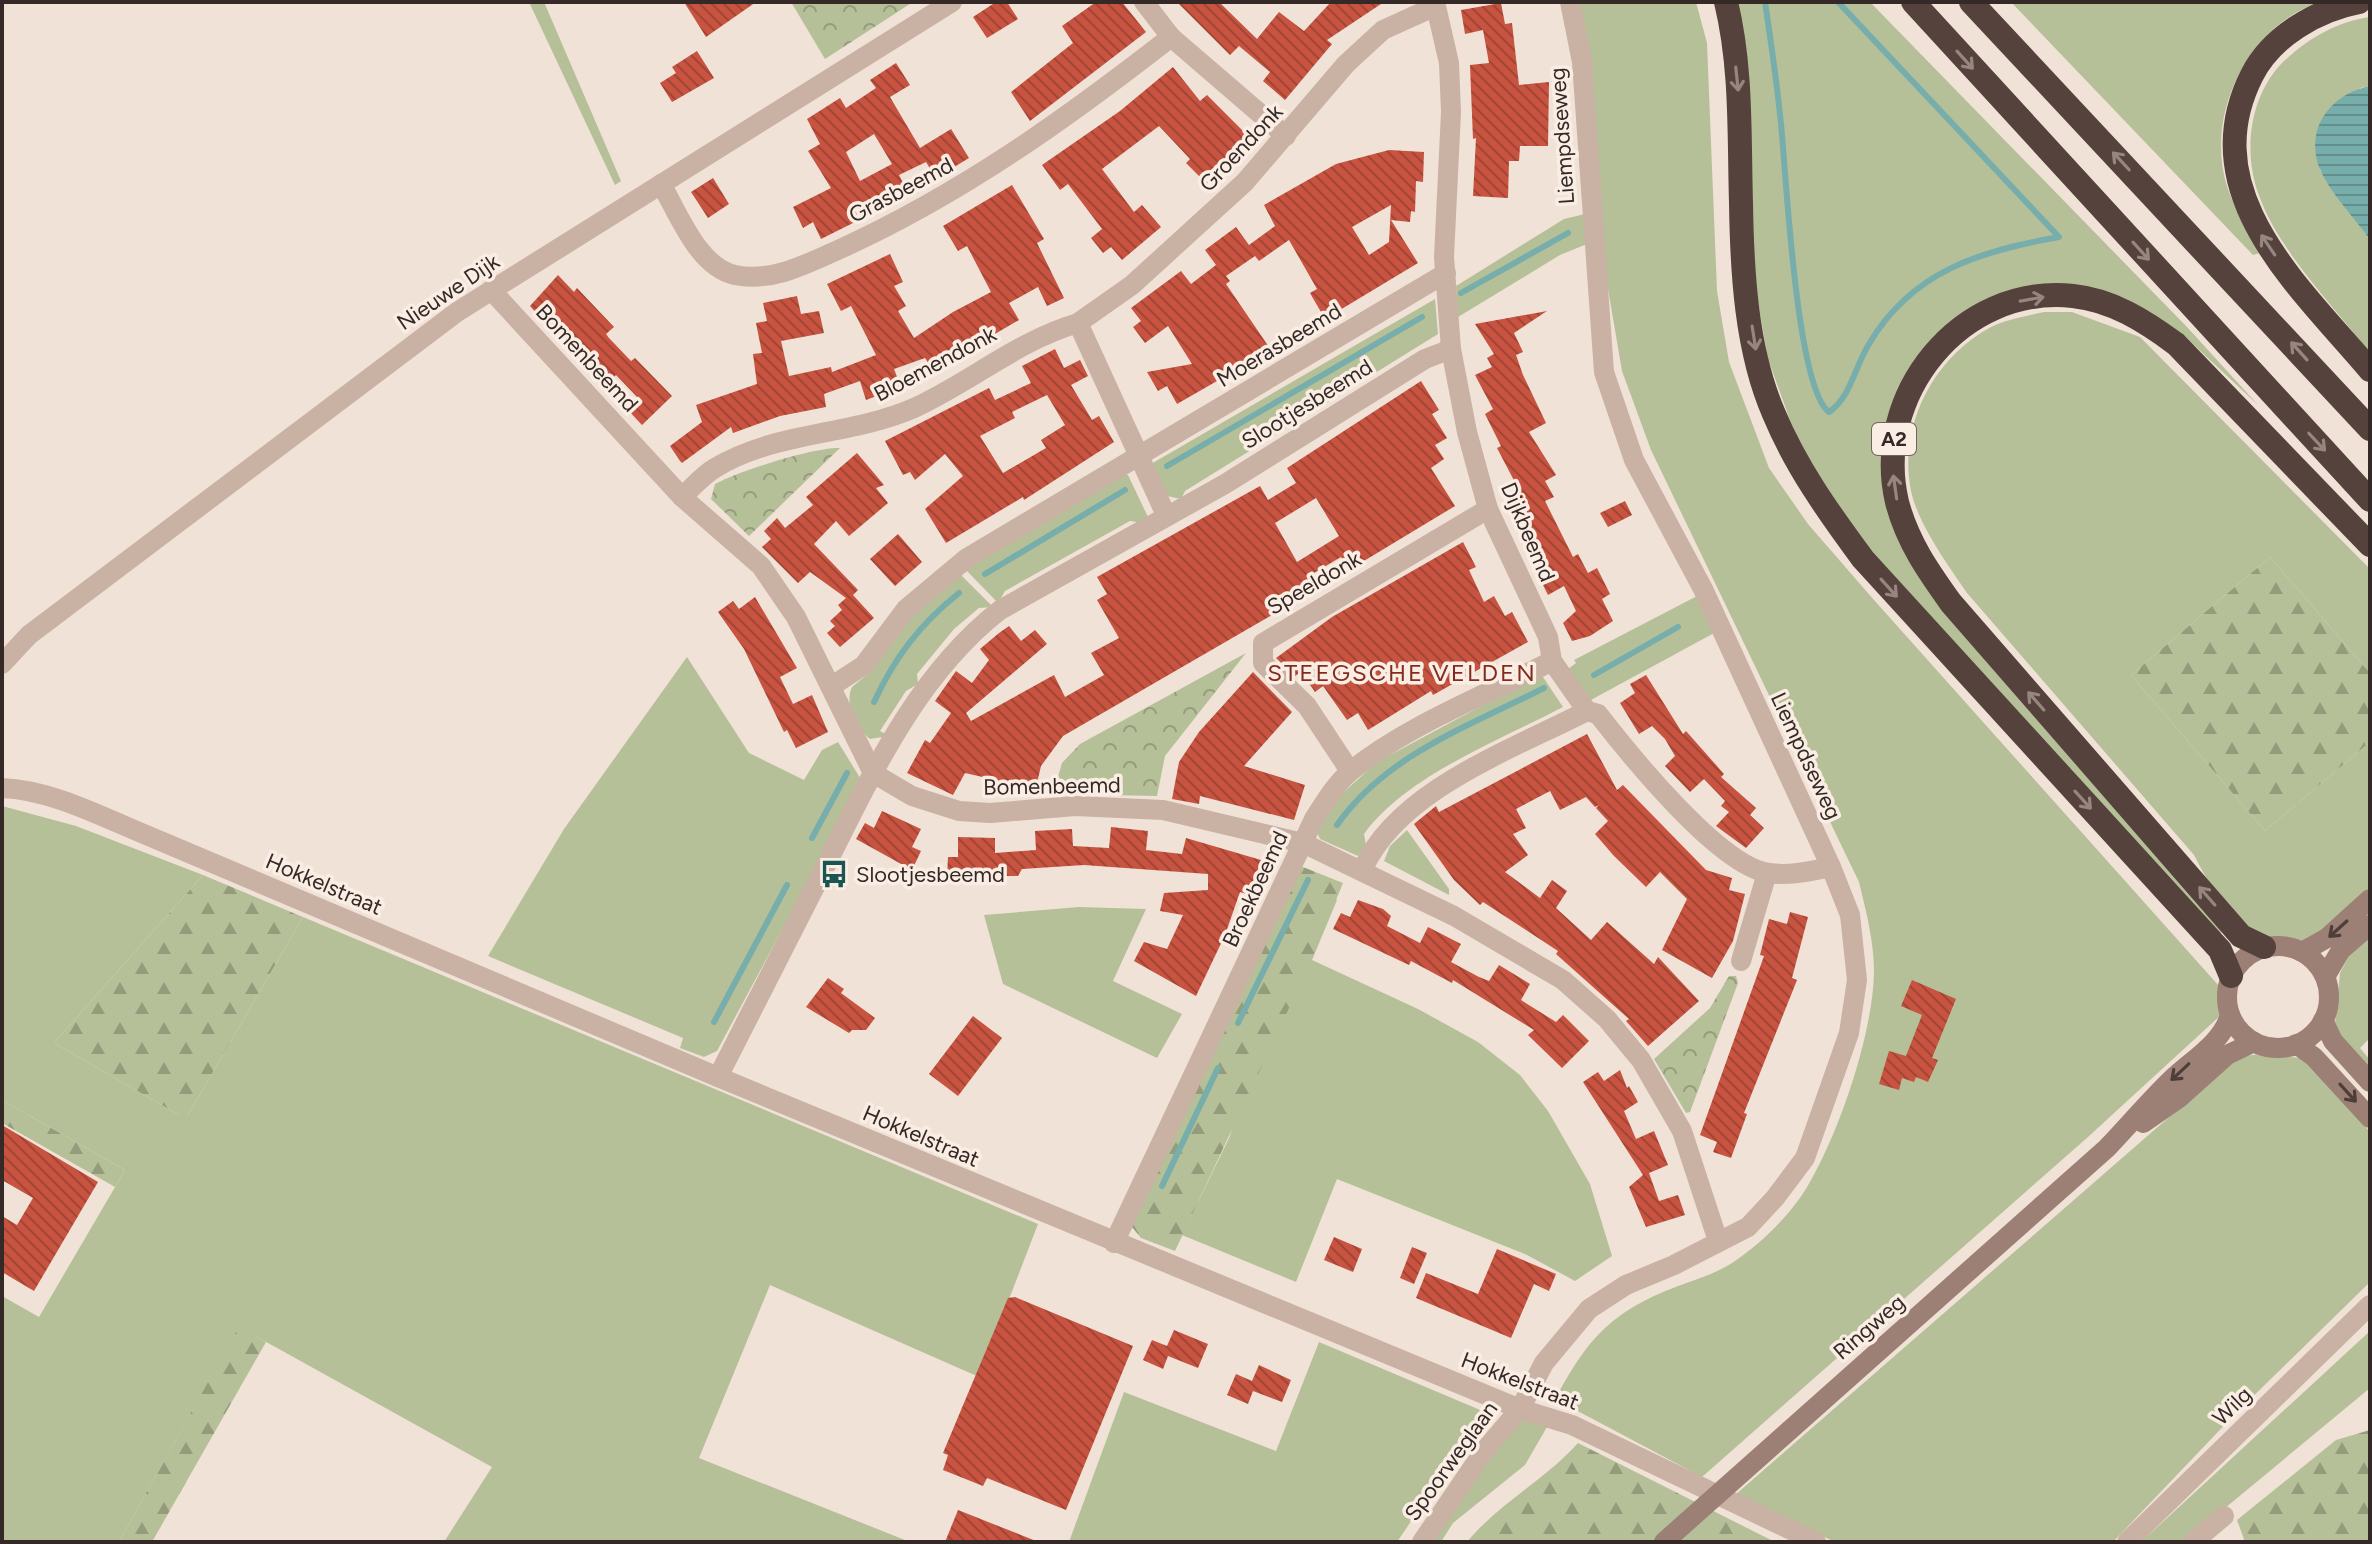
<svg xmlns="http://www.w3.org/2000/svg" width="2372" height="1544" viewBox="0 0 2372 1544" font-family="Figtree,sans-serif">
<defs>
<pattern id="forest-firs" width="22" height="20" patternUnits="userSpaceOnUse" patternTransform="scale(2)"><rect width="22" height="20" fill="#b6c098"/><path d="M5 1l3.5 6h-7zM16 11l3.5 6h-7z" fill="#959c7c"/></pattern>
<pattern id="park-crowns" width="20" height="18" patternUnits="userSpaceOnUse" patternTransform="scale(2)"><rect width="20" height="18" fill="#b6c098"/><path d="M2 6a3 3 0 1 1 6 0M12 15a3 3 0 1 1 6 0" fill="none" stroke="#959c7c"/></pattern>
<pattern id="water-rules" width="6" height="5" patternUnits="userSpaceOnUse" patternTransform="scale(2)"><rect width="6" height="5" fill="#77aeab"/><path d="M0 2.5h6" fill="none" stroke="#628e8b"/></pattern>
<pattern id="building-back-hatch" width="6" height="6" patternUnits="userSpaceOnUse" patternTransform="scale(2)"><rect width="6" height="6" fill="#c75340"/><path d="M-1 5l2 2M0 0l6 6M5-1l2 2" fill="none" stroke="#a24535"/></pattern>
</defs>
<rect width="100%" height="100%" fill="#f1e2d7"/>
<g fill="#b6c098">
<polygon points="529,2 544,2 621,181 615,185"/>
<path d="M1575 2H1696L1707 43 1717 291 1729 362 1769 468 1808 524 1874 600 2219 986 2221 1015 2088 1137 1702 1477 1555 1399C1582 1350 1601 1321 1654 1296 1679 1284 1708 1278 1732 1263 1762 1243 1794 1212 1811 1180 1841 1127 1873 1032 1874 972 1874 941 1866 911 1859 882L1651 450 1622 371 1601 248Z"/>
<polygon points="1735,2 1870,2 2187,327 2258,405 2180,332 2073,286 1930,343 1906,374 1895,402 1899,532 2225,928 2218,936 1869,556 1798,442 1768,359 1757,296"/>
<path d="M2011 2H2319C2256 24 2214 96 2222 163 2226 196 2244 225 2260 253L2253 255Z"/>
<path d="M2370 17V86L2360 88 2320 170 2370 240V353C2335 308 2280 252 2260 198 2242 154 2249 95 2284 61 2309 38 2336 22 2370 17Z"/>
<polygon points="1585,214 1587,244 1560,255 1458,317 1456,286 1564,219"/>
<polygon points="1435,299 1438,334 1185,491 1181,499 1167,496 1151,464"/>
<path d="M2044 312H2072L2140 337 2370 569V673L2270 557 2131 675 2265 831 2370 742V887L2332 926 2306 943C2292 941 2276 940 2262 936 2230 925 2209 884 2194 855L1967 593C1948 565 1918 524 1911 491 1898 426 1933 358 1991 327 2007 319 2026 316 2044 312Z"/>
<polygon points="1123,475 1128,475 1148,517 1143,523 1130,521 1005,591 998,603 965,569"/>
<path d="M959 573 993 607 979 608 954 629 917 674 918 684 906 691 880 731 889 736 870 739C856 727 844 704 852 687L870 672 905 623Z"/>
<polygon points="1699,595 1716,632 1589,701 1568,669 1576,663 1574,660"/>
<polygon points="687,657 749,753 804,780 822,750 838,742 862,781 717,1051 704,1057 680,1048 683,1038 488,956 564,829"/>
<path d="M1541 674 1563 707C1499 741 1407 775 1364 834L1366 845 1358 856 1320 839 1317 832 1335 800 1377 762Z"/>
<polygon points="2,806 76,826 203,875 54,1043 179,1115 188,1115 303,917 1038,1224 979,1377 770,1285 699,1458 910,1542 444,1542 492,1467 239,1327 119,1542 2,1542 2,1296 39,1317 125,1170 2,1100"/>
<polygon points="1407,830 1449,889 1449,895 1384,861 1390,846"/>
<polygon points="1297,883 1337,900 1312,960 1418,1009 1478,1042 1520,1075 1548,1111 1590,1184 1612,1256 1575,1281 1527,1255 1337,1179 1296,1282 1182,1235 1230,1136"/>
<polygon points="1079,907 1146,909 1113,981 1182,1014 1157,1058 1003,984 984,915"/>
<polygon points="2370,938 2370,1038 2360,1048 2370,1060 2370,1072 2339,1035 2335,1023 2340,973 2349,956"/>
<polygon points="2260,1054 2300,1058 2317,1066 2370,1132 2370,1282 2235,1414 2113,1542 1835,1542 1735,1495 2238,1057"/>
<polygon points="2370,1331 2370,1388 2184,1542 2141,1542"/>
<polygon points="1319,1342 1485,1412 1397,1542 1069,1542 1124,1392 1276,1451"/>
<polygon points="1523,1415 1547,1427 1525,1465 1453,1523 1441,1542 1427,1542"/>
</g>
<g fill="url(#forest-firs)">
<polygon points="2270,557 2370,673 2370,742 2265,831 2131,675"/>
<polygon points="1298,865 1343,883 1312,959 1175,1251 1141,1238 1132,1227"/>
<polygon points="203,875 303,917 188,1115 179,1115 54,1043"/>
<polygon points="2,1100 125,1170 115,1187 2,1123"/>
<polygon points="239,1326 266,1342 152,1542 119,1542"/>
<polygon points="2370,1430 2370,1542 2245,1542 2237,1520 2336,1440"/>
<path d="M1578 1443 1775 1542H1467C1498 1504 1545 1480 1578 1443Z"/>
</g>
<g fill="url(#park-crowns)">
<polygon points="791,2 913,2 825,59"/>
<path d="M840 448 749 536 711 499 715 484C739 471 814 447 840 448Z"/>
<polygon points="1246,653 1165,756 1157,796 1053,794 1062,763 1080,744"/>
<polygon points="1729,976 1736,976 1738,983 1690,1112 1686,1113 1654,1059 1710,1008"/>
</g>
<path fill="url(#water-rules)" d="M2370 86V240C2355 218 2330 193 2320 169 2304 128 2331 94 2370 86Z"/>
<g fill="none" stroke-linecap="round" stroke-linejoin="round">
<g stroke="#77aeab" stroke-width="6">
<path d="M1765 2C1771 42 1777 83 1781 124 1786 172 1796 388 1829 412 1851 397 1855 366 1869 344 1912 271 1980 251 2059 237L1838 2"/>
<polyline points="1461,293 1568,233"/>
<polyline points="1167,466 1422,317"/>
<polyline points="985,574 1125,490"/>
<polyline points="1594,675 1678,627"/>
<path d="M874 702C895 657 920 624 959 593"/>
<path d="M1337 825C1386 755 1469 726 1544 688"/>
<polyline points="812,838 847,773"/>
<polyline points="714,1022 787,885"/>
<polyline points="1238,1023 1308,880"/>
<polyline points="1162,1186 1218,1068"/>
</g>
</g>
<g fill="url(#building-back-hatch)" fill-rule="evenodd">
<polygon points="684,2 756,2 706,37"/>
<polygon points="996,2 1007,2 1018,19 987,38 973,17"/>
<polygon points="1096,2 1122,2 1146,32 1030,121 1011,92 1073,43 1062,26"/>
<polygon points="1177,2 1219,2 1257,39 1279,12 1304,31 1331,2 1384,2 1327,40 1332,44 1285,100 1263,81 1270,72 1239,46 1230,55"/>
<polygon points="1501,3 1505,24 1512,23 1519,85 1549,82 1548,146 1520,146 1519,161 1509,161 1508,198 1473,196 1476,138 1473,139 1470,65 1489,63 1483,30 1465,34 1461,10"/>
<polygon points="697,51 714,78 672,102 660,83 676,73 672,67"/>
<path d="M896 63 910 85 890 97 920 148 951 129 969 158 936 178 926 162 899 175 909 195 821 239 813 222 803 228 793 207 831 188 808 151 820 144 807 119 840 98 846 108 876 88 870 80ZM874 134 892 164 860 181 846 152Z"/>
<polygon points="1173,67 1200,101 1207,95 1251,139 1207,184 1186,163 1190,159 1159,126 1102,169 1134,212 1142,205 1161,227 1122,260 1111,247 1103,253 1091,238 1102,229 1068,184 1060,190 1042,165 1120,111"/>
<path d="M1389 150 1424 152 1423 182 1416 181 1415 212 1411 211 1410 222 1391 220 1418 263 1325 319 1310 293 1317 289 1289 240 1259 261 1255 256 1226 276 1230 281 1226 284 1271 350 1177 404 1167 386 1158 391 1147 372 1192 364 1168 326 1145 343 1133 327 1141 321 1131 308 1181 271 1191 284 1216 265 1205 250 1236 227 1249 245 1275 226 1264 205 1336 164ZM1391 205 1389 242 1369 255 1352 227Z"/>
<polygon points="713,178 729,204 708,218 691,192"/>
<polygon points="1012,185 1044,239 1037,243 1064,298 1047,306 1038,287 1009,303 1019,320 933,370 925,358 894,369 901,387 866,400 860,381 824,394 826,407 780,416 733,433 731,427 682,463 680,461 670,446 702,422 696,405 757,384 753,354 762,353 756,323 767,321 763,303 797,296 801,314 819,311 824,333 781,341 789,376 831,367 832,372 876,355 851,306 841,311 827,284 890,254 903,282 894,286 906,306 898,311 914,338 953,312 991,292 967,246 958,251 943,226"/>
<polygon points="558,275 574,292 577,288 614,327 606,334 609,338 631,361 635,358 672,396 642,425 628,410 639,399 616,375 603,388 530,306"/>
<polygon points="1547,311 1514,333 1523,352 1516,355 1523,375 1546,423 1529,432 1556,475 1545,481 1554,497 1545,501 1573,557 1578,554 1588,573 1597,568 1610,594 1602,599 1613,621 1590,636 1572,641 1563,623 1576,611 1564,586 1548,595 1538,575 1546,571 1507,497 1519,490 1497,448 1501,446 1485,414 1493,409 1475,375 1492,367 1487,358 1494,354 1475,324"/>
<path d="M1055 349 1064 368 1080 360 1088 376 1071 385 1092 420 1099 416 1114 442 1024 500 1023 497 946 543 925 509 963 476 945 454 915 480 910 472 903 475 885 441 989 388 995 400 1031 383 1022 366ZM1047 395 1065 425 1041 440 1046 448 1003 473 980 436 1015 418 1012 412Z"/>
<path d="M1421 381 1439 410 1432 414 1447 438 1435 445 1444 459 1431 468 1455 506 1349 570 1341 557 1314 573 1322 586 1063 736 1041 766 1034 796 1007 791 1009 783 965 773 953 795 907 773 925 740 930 743 951 713 935 701 956 671 972 683 989 660 980 649 999 633 1009 626 1021 641 1035 630 1047 644 966 713 971 721 1054 675 1065 697 1104 675 1091 653 1119 638 1097 600 1107 594 1097 577 1260 486 1268 500 1296 483 1287 468ZM1316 498 1339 536 1297 562 1275 523Z"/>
<polygon points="857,453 884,485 876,488 888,503 849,536 836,521 814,544 858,590 853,595 874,618 840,647 827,633 835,626 830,621 842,610 838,605 846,598 810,572 798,583 762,547 771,539 764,531 777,518 785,528 813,505 806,497"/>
<polygon points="1625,501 1632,515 1608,527 1600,513"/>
<polygon points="898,534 922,562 895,586 870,559"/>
<polygon points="1463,542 1476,567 1469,570 1484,602 1494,596 1505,616 1512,612 1528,642 1433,695 1431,691 1368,730 1358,713 1347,720 1323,686 1315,692 1301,672 1295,676 1276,658 1332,617"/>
<polygon points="755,597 797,668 780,677 793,704 812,695 828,732 796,748 787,730 784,732 744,649 718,612 733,601 739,609"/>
<polygon points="1253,672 1292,712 1244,766 1305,785 1294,820 1200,796 1199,804 1172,799 1179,762 1199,732"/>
<polygon points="1646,675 1683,734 1686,731 1724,774 1721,777 1756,808 1750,815 1764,828 1746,848 1716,826 1729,812 1721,806 1725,801 1704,779 1690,792 1665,766 1675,756 1665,739 1652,726 1639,734 1620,703 1635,693 1630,684"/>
<polygon points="1587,734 1617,790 1623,785 1706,870 1732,878 1729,890 1745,894 1733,941 1712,978 1662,950 1687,899 1660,872 1646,887 1614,856 1595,834 1608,821 1596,808 1599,805 1595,807 1586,797 1560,810 1550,791 1516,809 1526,828 1513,834 1528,855 1505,872 1540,898 1552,880 1567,891 1556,908 1591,940 1607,922 1654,964 1658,957 1699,1001 1648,1046 1626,1021 1629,1019 1556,954 1558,951 1483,902 1480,905 1454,880 1414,824 1436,806 1439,812"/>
<polygon points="882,811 921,829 912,847 921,851 912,870 856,839 865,823 874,828"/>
<polygon points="1111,827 1148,831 1146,850 1182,854 1186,838 1261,860 1250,895 1240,892 1225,935 1196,996 1134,961 1144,942 1167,949 1183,915 1160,911 1164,893 1208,890 1208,874 1084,865 1022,869 1018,876 947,876 948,857 958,857 958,837 995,838 995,853 1036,850 1035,831 1072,829 1073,846 1109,848"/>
<polygon points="1358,900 1383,909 1391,916 1387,926 1420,943 1428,927 1461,944 1451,962 1479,977 1489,981 1499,965 1530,984 1521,1000 1556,1022 1563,1015 1589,1041 1562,1068 1528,1035 1534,1030 1453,980 1452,983 1411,961 1409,965 1333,929 1341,913 1350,917"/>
<polygon points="1790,912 1808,917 1792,978 1797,980 1744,1113 1747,1114 1731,1158 1713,1152 1717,1142 1700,1135 1764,956 1760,955 1769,919 1787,924"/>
<polygon points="828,978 844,989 841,993 875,1018 866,1030 852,1030 849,1033 806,1007"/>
<polygon points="1912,980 1956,999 1932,1058 1938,1060 1928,1082 1916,1077 1914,1082 1902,1078 1899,1090 1879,1084 1889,1051 1906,1056 1922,1015 1901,1006"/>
<polygon points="973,1016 1002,1038 958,1096 929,1074"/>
<polygon points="1620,1070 1627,1088 1629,1086 1638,1102 1624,1111 1636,1139 1654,1131 1668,1165 1649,1173 1659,1201 1678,1195 1685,1215 1646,1227 1629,1187 1643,1175 1583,1082 1598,1072 1604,1081"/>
<polygon points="2,1125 98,1182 34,1291 2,1272 2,1216 17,1225 33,1198 2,1180"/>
<polygon points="1334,1237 1362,1249 1353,1272 1324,1260"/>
<polygon points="1412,1247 1427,1253 1414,1284 1400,1278"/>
<polygon points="1497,1249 1556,1274 1549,1291 1534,1284 1511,1338 1416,1298 1426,1273 1478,1294"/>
<polygon points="1015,1297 1133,1346 1066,1510 987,1478 983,1486 943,1470 948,1455 943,1453 1008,1298"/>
<polygon points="1174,1330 1208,1344 1198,1368 1168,1356 1163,1369 1143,1360 1152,1340 1167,1346"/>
<polygon points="1259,1365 1291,1380 1282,1402 1253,1391 1248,1404 1227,1395 1236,1374 1252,1381"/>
<polygon points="958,1510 1036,1541 1036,1542 945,1542"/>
</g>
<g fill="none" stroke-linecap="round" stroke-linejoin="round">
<g stroke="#c9b1a4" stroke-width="20">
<polyline points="1144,2 1171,37 1286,136"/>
<path d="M1435 2 1449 63 1451 112 1444 257 1451 349 1467 432 1488 509 1548 637 1552 661 1587 711 1598 714C1629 754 1720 867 1769 873 1790 876 1811 871 1831 867"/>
<path d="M661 184C679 214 698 267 735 275 771 283 809 263 840 249 961 194 1066 119 1171 37"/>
<polyline points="491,290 682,497 761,566 796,617 873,773 912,796 959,811 990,813 1075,806 1163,810 1303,843 1454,916 1563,980 1607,1019 1641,1060 1682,1131 1718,1241"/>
<polyline points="1078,323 1132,285 1245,182 1346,64 1383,30 1436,6"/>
<path d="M682 497C693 487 703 475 715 468 776 431 850 436 914 408 971 382 1017 341 1078 323L1166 515"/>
<polyline points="2,664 29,635 457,312 952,2"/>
<polyline points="832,686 864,665 906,609 967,558 1446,273"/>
<polyline points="1350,771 1307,706 1263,663 1263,643 1488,509"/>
<path d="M2 788C53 790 104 818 151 837L718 1077 1520 1409 1572 1425 1816 1542"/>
<path d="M1363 869C1398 790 1513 749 1587 711"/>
<polyline points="1741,961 1767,873"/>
<path d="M718 1077C754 1006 790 936 826 865 873 772 917 675 1000 610L1225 484 1425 359 1451 349"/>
<path d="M1114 1243 1314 819C1325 802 1336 783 1352 770 1408 725 1488 694 1552 661"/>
<polyline points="1422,1542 1484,1451 1520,1409 1544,1363 1589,1309 1626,1285 1674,1265 1748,1227 1775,1198 1805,1158 1849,1033 1857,980 1850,915 1831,867 1703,589 1634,460 1604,372 1582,62 1570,2"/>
<polyline points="2193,1542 2224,1516"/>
</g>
<polyline stroke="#c9b1a4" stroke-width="20" points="2127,1542 2370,1305"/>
<g stroke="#9c7f75" stroke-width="20">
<circle cx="2278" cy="997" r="51"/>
<polyline points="2302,952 2327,938 2370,899"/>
<polyline points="2325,977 2341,950 2370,925"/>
<polyline points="2323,1020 2333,1041 2370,1082"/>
<polyline points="2296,1044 2314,1057 2370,1118"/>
<polyline points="2143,1123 2179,1098 2227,1055 2254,1042"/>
<path d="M1664 1542 2107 1148C2129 1125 2149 1101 2172 1079 2192 1060 2222 1043 2230 1015"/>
</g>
<g stroke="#55423c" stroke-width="24">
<path d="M1726 2C1742 68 1739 136 1741 203 1742 271 1746 350 1774 414 1796 467 1829 513 1863 559L2220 950 2231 976"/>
<polyline points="1913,2 2370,500"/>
<polyline points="1971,2 2370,429"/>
<path d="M2359 2C2317 10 2272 36 2252 75 2192 193 2300 287 2370 370"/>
<path d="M2264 947 2241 936 1951 603C1928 571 1907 541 1897 502 1872 396 1960 284 2073 296 2112 300 2145 321 2176 344L2370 545"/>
</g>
</g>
<defs><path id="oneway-shaft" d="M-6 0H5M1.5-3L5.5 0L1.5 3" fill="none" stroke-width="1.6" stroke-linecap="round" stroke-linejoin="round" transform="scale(2)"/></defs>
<g stroke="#97867f">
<use href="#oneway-shaft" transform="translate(1965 60) rotate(48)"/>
<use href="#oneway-shaft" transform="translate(1737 79) rotate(84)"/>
<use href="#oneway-shaft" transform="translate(2121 161) rotate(-133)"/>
<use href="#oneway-shaft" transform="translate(2268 245) rotate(-124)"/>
<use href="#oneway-shaft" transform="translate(2141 251) rotate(48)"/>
<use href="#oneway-shaft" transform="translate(2032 299) rotate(-10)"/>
<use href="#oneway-shaft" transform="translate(1754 338) rotate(81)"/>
<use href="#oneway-shaft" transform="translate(2299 351) rotate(-132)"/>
<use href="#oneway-shaft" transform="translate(2317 442) rotate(47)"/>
<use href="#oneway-shaft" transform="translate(1895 487) rotate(-98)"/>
<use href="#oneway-shaft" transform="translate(1889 588) rotate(48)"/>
<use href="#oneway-shaft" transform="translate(2036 701) rotate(-131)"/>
<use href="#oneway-shaft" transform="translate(2083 800) rotate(48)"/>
<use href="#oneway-shaft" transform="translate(2207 896) rotate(-131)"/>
</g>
<g stroke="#4e3e3a">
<use href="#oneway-shaft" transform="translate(2338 929) rotate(138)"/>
<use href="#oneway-shaft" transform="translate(2180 1072) rotate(137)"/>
<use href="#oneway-shaft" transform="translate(2348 1093) rotate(48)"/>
</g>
<defs>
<symbol id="bus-bare" viewBox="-9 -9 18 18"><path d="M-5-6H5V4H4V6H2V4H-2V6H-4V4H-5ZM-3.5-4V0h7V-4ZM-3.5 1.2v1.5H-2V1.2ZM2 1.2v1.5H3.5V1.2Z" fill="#1b5553" stroke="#f9ede4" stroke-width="2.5" paint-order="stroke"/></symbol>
</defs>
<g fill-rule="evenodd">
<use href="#bus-bare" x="814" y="854" width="40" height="40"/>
</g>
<g text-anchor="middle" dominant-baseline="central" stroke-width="7" stroke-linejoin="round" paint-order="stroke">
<rect fill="#f9ede4" stroke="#6f645f" stroke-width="2" x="1872" y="423" width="44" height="32" rx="6"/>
<g font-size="20" font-weight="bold" fill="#342926">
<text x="1894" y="439">A2</text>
</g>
<g font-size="22" fill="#342926" stroke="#f9ede4">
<text transform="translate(1562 136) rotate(-94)">Liempdseweg</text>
<text transform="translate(1241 148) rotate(-47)">Groendonk</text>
<text transform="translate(901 190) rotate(-28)">Grasbeemd</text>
<text transform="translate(448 292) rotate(-34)">Nieuwe Dijk</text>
<text transform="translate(1279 345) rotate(-31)">Moerasbeemd</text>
<text transform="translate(587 358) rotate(47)">Bomenbeemd</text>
<text transform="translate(935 364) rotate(-28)">Bloemendonk</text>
<text transform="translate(1307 404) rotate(-32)">Slootjesbeemd</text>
<text transform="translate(1528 532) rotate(67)">Dijkbeemd</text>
<text transform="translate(1314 583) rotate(-30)">Speeldonk</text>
<text transform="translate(1806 756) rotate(65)">Liempdseweg</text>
<text transform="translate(1052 786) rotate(-1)">Bomenbeemd</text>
<text transform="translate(324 884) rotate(23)">Hokkelstraat</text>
<text transform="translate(1255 889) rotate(-65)">Broekbeemd</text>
<text transform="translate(921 1136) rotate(23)">Hokkelstraat</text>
<text transform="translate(1869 1327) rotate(-41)">Ringweg</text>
<text transform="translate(1520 1381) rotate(21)">Hokkelstraat</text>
<text transform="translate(2232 1406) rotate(-44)">Wilg</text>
<text transform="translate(1451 1461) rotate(-54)">Spoorweglaan</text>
</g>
<g font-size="22" fill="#342926" stroke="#f9ede4" text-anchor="start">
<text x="856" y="874">Slootjesbeemd</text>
</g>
<g font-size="24" letter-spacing="2" fill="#832c1e" stroke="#f9ede4">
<text x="1402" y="672">STEEGSCHE VELDEN</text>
</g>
</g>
<rect width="2372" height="1544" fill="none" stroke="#342926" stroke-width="8"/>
</svg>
